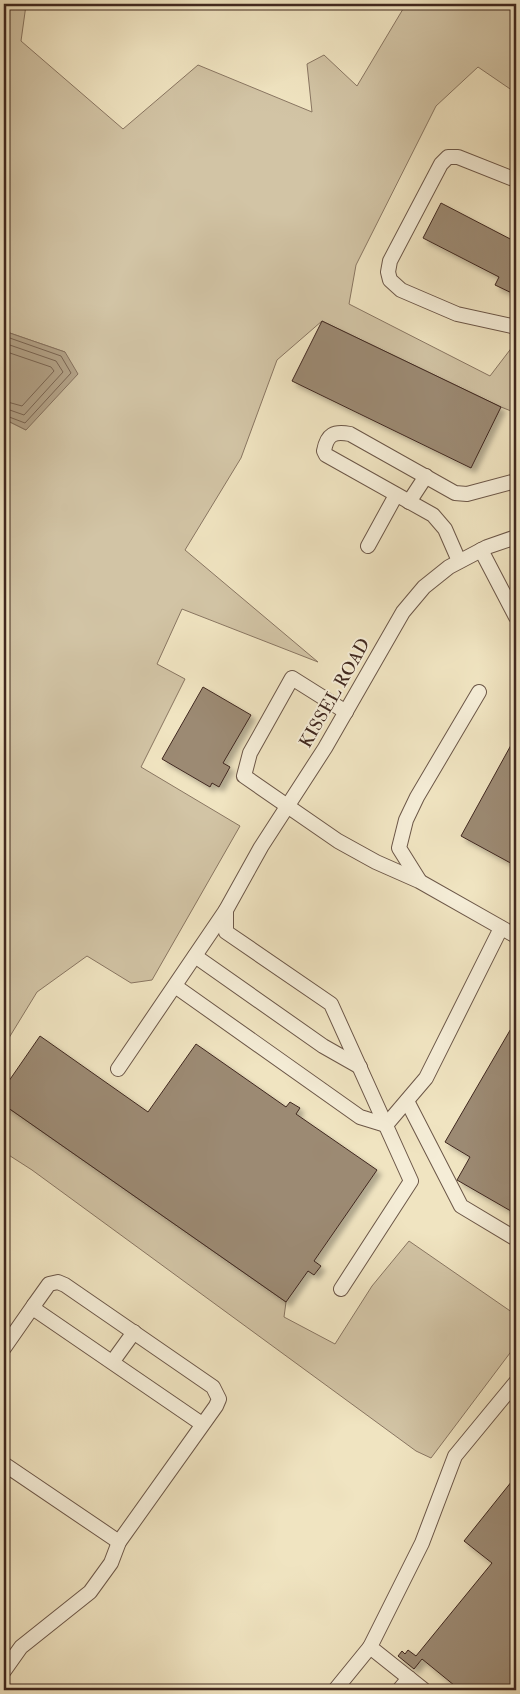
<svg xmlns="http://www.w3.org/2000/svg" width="520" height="1694" viewBox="0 0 520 1694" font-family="'IM FELL Double Pica',serif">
<defs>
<filter id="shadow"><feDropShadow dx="4.5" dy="4.5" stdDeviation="2.5" flood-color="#0004"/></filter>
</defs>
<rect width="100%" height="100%" fill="#f0e4c1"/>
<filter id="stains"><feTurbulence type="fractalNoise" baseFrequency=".004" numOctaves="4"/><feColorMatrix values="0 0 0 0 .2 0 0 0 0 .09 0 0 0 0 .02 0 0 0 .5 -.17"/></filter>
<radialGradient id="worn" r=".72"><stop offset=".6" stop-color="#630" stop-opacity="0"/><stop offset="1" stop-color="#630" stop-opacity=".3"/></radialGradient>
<g fill="#d2c4a5" stroke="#897662">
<polygon points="4,4 26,5 21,41 123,129 198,65 312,112 307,64 324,55 357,86 406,4 516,4 516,93 478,67 436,106 356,265 349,304 490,376 516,342 516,413 501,407 322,321 277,360 241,458 185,550 318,662 182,609 157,664 185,679 141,767 240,826 152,980 131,983 87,956 37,992 4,1046 4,419 26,430 65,352 4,331"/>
<polygon points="4,1105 286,1302 284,1317 335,1344 372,1286 409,1241 516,1315 516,1345 431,1458 416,1451 32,1170 4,1152"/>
</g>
<polygon fill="#b4a48a" stroke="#86725f" points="4,331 65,352 78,374 26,430 4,419"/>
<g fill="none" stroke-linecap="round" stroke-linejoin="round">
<g stroke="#7a6654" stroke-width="1">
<polyline points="4,336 61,356 71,373 25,423 4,415"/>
<polyline points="4,343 56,361 63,372 24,415 4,408"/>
<polyline points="4,351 51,367 54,371 22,406 4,401"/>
</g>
</g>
<g fill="#9c8a73" stroke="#40281f" filter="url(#shadow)">
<polygon points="441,203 516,242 516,295 495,285 499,277 423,238"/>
<polygon points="322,321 501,407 471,468 292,381"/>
<polygon points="203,687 251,715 223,763 230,767 219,787 212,783 210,787 162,759"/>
<polygon points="516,736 516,866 461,836"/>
<polygon points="516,1020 516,1214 457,1180 470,1157 445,1142"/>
<polygon points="40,1036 148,1112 196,1044 286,1107 290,1102 300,1108 296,1114 377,1170 314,1261 321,1266 314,1275 308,1271 286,1302 4,1105 4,1088"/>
<polygon points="516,1476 516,1690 460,1690 422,1659 414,1669 398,1656 402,1651 405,1654 408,1650 416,1656 492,1563 464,1541"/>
</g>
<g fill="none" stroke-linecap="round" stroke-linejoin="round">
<defs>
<g id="minor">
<polyline points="516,180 458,157 448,157 441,164 390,261 388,272 390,280 401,290 457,314 516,327"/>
<polyline points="409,502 426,476"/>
<polyline points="368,546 396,495"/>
<polyline points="481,550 516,617"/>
<path d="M459 561 445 529 433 515 326 455 324 451C327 434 334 431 350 434L455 493 467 494 516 481"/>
<polyline points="346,712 292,678 250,753 244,776 338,841 376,862 419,881 516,936"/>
<polyline points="419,880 399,848 406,820 417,797 479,692"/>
<polyline points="226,910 226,932 331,1004 411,1181 341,1289"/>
<polyline points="195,956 323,1046 360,1067"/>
<polyline points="175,986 360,1117 386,1125 426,1078 501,928"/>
<polyline points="118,1069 226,910 261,847 325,748 403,612 424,587 449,567 487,547 516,537"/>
<polyline points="407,1101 461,1206 516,1239"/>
<polyline points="4,1348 34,1305"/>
<polyline points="113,1361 134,1332"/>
<polyline points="4,1464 119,1542"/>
<polyline points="4,1671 21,1647 90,1592 111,1563 119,1542 216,1406 219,1399 213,1387 65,1285 58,1282 49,1284 34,1305 37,1311 202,1424"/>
<polyline points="335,1690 370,1647"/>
<polyline points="399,1690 409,1678"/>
<polyline points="424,1690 370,1647 422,1543 455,1456 516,1382"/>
</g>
</defs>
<use href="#minor" stroke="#6c5748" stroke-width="16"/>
<use href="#minor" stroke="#f5edd7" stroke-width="14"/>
</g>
<g text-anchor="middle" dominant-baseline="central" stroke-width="4" stroke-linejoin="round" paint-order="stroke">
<g font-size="18" fill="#40281f" stroke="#f5edd7">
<text transform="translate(335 693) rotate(-60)">KISSEL ROAD</text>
</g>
</g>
<rect width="520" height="1694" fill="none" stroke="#f0e4c1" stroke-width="20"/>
<rect x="5" y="5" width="510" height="1684" fill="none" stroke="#40281f" stroke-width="2.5"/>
<rect x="10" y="10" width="500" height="1674" fill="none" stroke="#40281f"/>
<rect width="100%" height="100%" filter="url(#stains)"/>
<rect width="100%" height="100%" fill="url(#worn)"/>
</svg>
